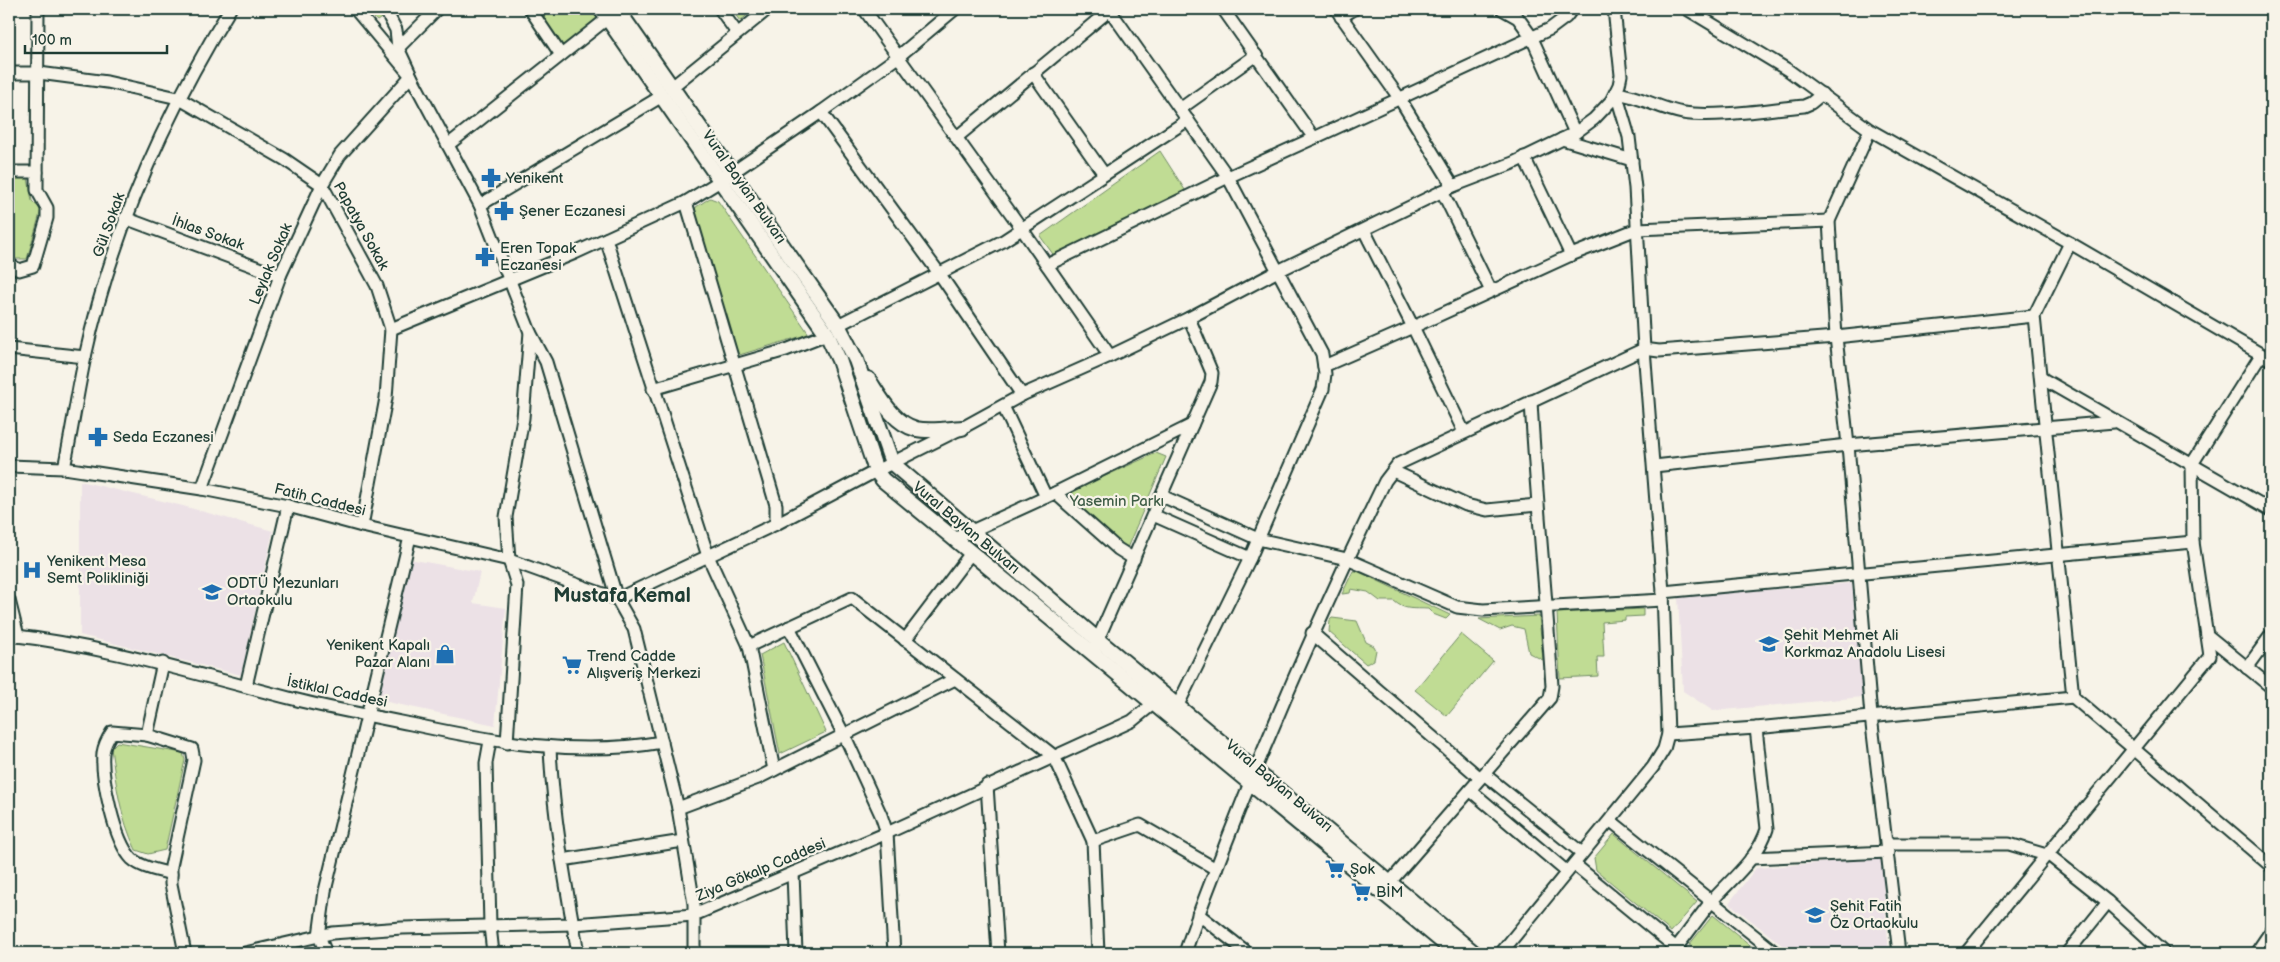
<svg xmlns="http://www.w3.org/2000/svg" width="2280" height="962" viewBox="0 0 2280 962" font-family="'Balsamiq Sans',sans-serif">
<rect width="100%" height="100%" fill="#f7f3e8"/>
<filter id="ink" filterUnits="userSpaceOnUse"><feTurbulence type="fractalNoise" baseFrequency=".02" numOctaves="2"/><feDisplacementMap in="SourceGraphic" scale="10" xChannelSelector="R" yChannelSelector="G"/><feConvolveMatrix kernelMatrix="1 2 1 2 8 2 1 2 1" color-interpolation-filters="sRGB"/></filter>
<g filter="url(#ink)">
<g fill="#ece1e6">
<polygon points="80,481 183,506 273,531 241,675 80,635"/>
<polygon points="409,559 480,572 473,603 506,608 495,725 378,700"/>
<polygon points="1852,583 1863,697 1713,711 1683,691 1678,597"/>
<polygon points="1881,858 1889,953 1792,953 1729,903 1756,868"/>
</g>
<g fill="#c0dc94" stroke="#708c64">
<polygon points="366,9 379,9 383,17 377,21"/>
<polygon points="535,9 592,9 599,20 563,48"/>
<polygon points="731,9 755,9 740,21"/>
<polygon points="1160,151 1185,190 1055,257 1040,236"/>
<polygon points="9,178 28,178 32,201 41,210 27,259 10,259 9,256"/>
<polygon points="710,198 718,201 809,334 736,356 694,213 696,207"/>
<polygon points="1156,453 1166,457 1127,548 1077,505 1072,491"/>
<path d="M1353 571H1357L1450 615 1446 619 1433 614 1428 609C1414 608 1405 611 1394 601H1380L1368 592 1351 589 1350 593 1342 594Z"/>
<polygon points="1643,609 1643,616 1625,617 1625,620 1602,622 1604,657 1597,657 1598,676 1560,678 1557,613"/>
<polygon points="1539,616 1543,660 1529,653 1524,629 1512,626 1500,630 1479,619"/>
<polygon points="1332,618 1357,621 1366,642 1374,646 1376,650 1374,660 1366,664 1329,632 1330,620"/>
<polygon points="1461,634 1493,661 1447,716 1415,690"/>
<polygon points="784,642 826,732 780,754 760,655"/>
<path d="M117 742 183 753 185 760 165 850 148 854 136 850C120 817 116 784 111 748Z"/>
<polygon points="1614,834 1697,902 1671,932 1596,870 1594,858"/>
<polygon points="1713,915 1760,953 1699,953 1689,945"/>
</g>
<g fill="none" stroke-linecap="round" stroke-linejoin="round">
<defs>
<g id="minor">
<polyline points="355,9 411,76 480,205 530,332 523,418 506,517 509,560 517,585 507,743"/>
<polyline points="530,9 561,55"/>
<polyline points="720,9 737,33"/>
<polyline points="864,9 1022,229 1110,356"/>
<polyline points="1109,9 1228,177 1322,354 1325,374 1323,389 1250,558 1174,713"/>
<polyline points="1336,9 1400,99 1453,186"/>
<polyline points="1502,9 1518,18 1531,36 1575,133"/>
<polyline points="1687,9 1788,70 1870,130 2070,243 2271,360"/>
<polyline points="1341,17 1354,9"/>
<polyline points="398,48 437,9"/>
<polyline points="9,73 39,73 107,82 178,98 284,159 322,185 377,286 391,329 386,398 362,526"/>
<polyline points="1033,73 1104,174"/>
<polyline points="672,87 768,9"/>
<polyline points="1180,109 1256,55"/>
<polyline points="821,112 939,273 1022,395"/>
<polyline points="1870,130 1829,221 1836,337 1848,445 1871,716 1899,953"/>
<polyline points="957,137 1111,9"/>
<polyline points="1314,138 1550,29 1566,17 1572,9"/>
<polyline points="1562,139 1632,160"/>
<polyline points="448,145 608,18"/>
<polyline points="1524,157 1571,255"/>
<polyline points="9,172 37,172"/>
<polyline points="1442,191 1491,291"/>
<polyline points="686,202 776,505 776,524"/>
<polyline points="480,205 662,96"/>
<polyline points="125,218 280,276"/>
<polyline points="606,239 708,556 749,646 774,770"/>
<polyline points="2070,243 2034,316 2073,697"/>
<polyline points="9,264 19,270 33,266 47,218 47,208 37,190 38,9"/>
<polyline points="1047,265 1228,177 1314,138 1223,9"/>
<polyline points="838,325 1003,241 1188,120"/>
<polyline points="391,329 575,253 686,202 720,181 821,112 899,56 955,9"/>
<polyline points="530,332 546,362 617,599 634,629 678,808 694,904 694,953"/>
<polyline points="9,349 85,357"/>
<polyline points="1324,366 1413,327 1364,230"/>
<polyline points="2041,378 2271,510"/>
<polyline points="653,389 786,350 827,334"/>
<polyline points="1003,406 1046,497"/>
<polyline points="1464,432 1413,327 1571,255 1637,229 1829,221"/>
<polyline points="9,466 64,468 202,489 288,506 362,526 509,560 617,599 776,524 876,471 962,428 1022,395 1110,356 1189,318 1278,271 1453,186 1513,163 1575,133 1594,119 1611,101 1619,85 1621,75 1614,9"/>
<polyline points="1654,466 1848,445 2114,422"/>
<path d="M64 468C72 431 77 394 85 357 112 234 164 116 230 9"/>
<polyline points="1393,471 1466,505 1487,510 1537,505"/>
<polyline points="202,489 280,276 322,185 340,155 411,76 398,48 396,30 385,9"/>
<polyline points="1055,493 1118,549 1134,559"/>
<polyline points="1162,496 1258,539 1347,559 1457,607 1483,610 1663,600"/>
<polyline points="1153,515 1250,558"/>
<polyline points="954,539 1055,493 1192,425"/>
<polyline points="1663,592 2193,542"/>
<polyline points="9,600 18,636"/>
<polyline points="789,627 848,743 881,815 887,833 894,953"/>
<polyline points="1312,633 1480,778"/>
<path d="M9 635C107 646 198 675 293 699 332 709 372 716 411 724 494 742 577 757 662 742"/>
<polyline points="2207,635 2271,687"/>
<polyline points="905,640 971,553"/>
<polyline points="749,646 852,598 1054,756 1093,841 1140,825 1216,869"/>
<polyline points="1095,646 1211,382 1212,373 1189,318"/>
<path d="M163 663 147 735 112 732C108 738 104 746 103 753 101 777 114 841 132 859 142 868 158 870 171 874"/>
<polyline points="2247,668 2271,635"/>
<polyline points="246,686 288,506"/>
<polyline points="1668,734 1756,728 2073,697 2271,866"/>
<polyline points="147,735 192,749 194,760 171,866 171,884 185,953"/>
<polyline points="490,741 486,763 490,926 493,953"/>
<path d="M550 748C553 817 566 886 578 953"/>
<polyline points="1484,774 1582,853"/>
<polyline points="987,785 998,953"/>
<polyline points="1470,790 1567,872"/>
<polyline points="678,808 758,778 955,679"/>
<polyline points="1611,821 1776,953"/>
<polyline points="1093,841 1098,953"/>
<polyline points="1887,844 2009,844 2050,856 2108,902 2164,953"/>
<polyline points="1751,858 1888,852"/>
<polyline points="562,860 683,841"/>
<polyline points="1574,864 1681,952"/>
<polyline points="793,873 796,953"/>
<path d="M1384 889 1550 698 1552 686C1546 591 1536 496 1531 401"/>
<polyline points="1198,914 1248,953"/>
<path d="M1676 948C1688 933 1699 917 1711 902 1731 879 1758 859 1767 829L1756 728"/>
<polyline points="245,953 332,933 402,928 573,924 694,915 887,833 1132,721 1159,699"/>
<polyline points="326,953 319,936 325,891 410,537"/>
<path d="M1185 953C1197 916 1212 880 1226 843 1274 720 1327 600 1385 481L1398 464 1644 349 1659 351 1836 337 2034 316"/>
<path d="M1501 953 1653 767 1664 749 1668 734 1663 592 1644 349 1635 188 1629 137 1616 93C1640 96 1660 109 1683 113 1716 118 1769 109 1804 106L1811 103 1822 94"/>
<polyline points="1966,953 2210,656 2193,542 2192,464 2261,355"/>
<polyline points="2067,953 2108,902"/>
<polyline points="2256,953 2271,931"/>
</g>
<g id="major">
<polyline points="601,9 827,334 839,360 876,471 883,480 1456,953"/>
<polyline points="617,9 838,325 856,360 892,463 1098,640 1474,953"/>
<path d="M868 379C880 397 893 423 916 429 930 432 948 429 962 428"/>
</g>
</defs>
<use href="#minor" stroke="#1f3d34" stroke-width="15"/>
<use href="#major" stroke="#1f3d34" stroke-width="18"/>
<use href="#minor" stroke="#f7f3e8" stroke-width="11"/>
<use href="#major" stroke="#f7f3e8" stroke-width="14"/>
</g>
</g>
<defs>
<symbol id="pharmacy-bare" viewBox="-9 -9 18 18"><path d="M-2-6h4v4h4v4h-4v4h-4v-4h-4v-4h4Z" fill="#1f6fb2" stroke="#f7f3e8" stroke-width="2.5" paint-order="stroke"/></symbol>
<symbol id="hospital-bare" viewBox="-9 -9 18 18"><path d="M-5-5h3v3.5h4V-5h3V5h-3V1.5h-4V5h-3Z" fill="#1f6fb2" stroke="#f7f3e8" stroke-width="2.5" paint-order="stroke"/></symbol>
<symbol id="school-bare" viewBox="-9 -9 18 18"><path d="M0-5L7-2L0 1L-7-2ZM-4 1L0 2.5L4 1V4Q0 6-4 4Z" fill="#1f6fb2" stroke="#f7f3e8" stroke-width="2.5" paint-order="stroke"/></symbol>
<symbol id="shop-bare" viewBox="-9 -9 18 18"><path d="M-5-2.5h2.3a2.7 3.5 0 0 1 5.4 0H5L5.5 6h-11ZM-1.5-2.5h3a1.5 2.3 0 0 0-3 0Z" fill="#1f6fb2" stroke="#f7f3e8" stroke-width="2.5" paint-order="stroke"/></symbol>
<symbol id="supermarket-bare" viewBox="-9 -9 18 18"><path d="M-6-5.5h2.5l.6 2H6L4.5 2H-2.5L-4.4-4H-6ZM-1.5 3.2a1.3 1.3 0 1 0 .1 0ZM3 3.2a1.3 1.3 0 1 0 .1 0Z" fill="#1f6fb2" stroke="#f7f3e8" stroke-width="2.5" paint-order="stroke"/></symbol>
</defs>
<g fill-rule="evenodd">
<use href="#pharmacy-bare" x="477" y="164" width="28" height="28"/>
<use href="#pharmacy-bare" x="490" y="197" width="28" height="28"/>
<use href="#pharmacy-bare" x="471" y="243" width="28" height="28"/>
<use href="#pharmacy-bare" x="84" y="423" width="28" height="28"/>
<use href="#hospital-bare" x="18" y="556" width="28" height="28"/>
<use href="#school-bare" x="198" y="578" width="28" height="28"/>
<use href="#school-bare" x="1755" y="630" width="28" height="28"/>
<use href="#shop-bare" x="431" y="640" width="28" height="28"/>
<use href="#supermarket-bare" x="558" y="651" width="28" height="28"/>
<use href="#supermarket-bare" x="1321" y="855" width="28" height="28"/>
<use href="#supermarket-bare" x="1347" y="878" width="28" height="28"/>
<use href="#school-bare" x="1801" y="901" width="28" height="28"/>
</g>
<g text-anchor="middle" dominant-baseline="central" stroke-width="4.5" stroke-linejoin="round" paint-order="stroke">
<g font-size="15" fill="#1f3d34" stroke="#f7f3e8" text-anchor="start">
<text x="506" y="178">Yenikent</text>
<text x="519" y="211">Şener Eczanesi</text>
<text x="500" y="248">Eren Topak<tspan x="500" dy="17">Eczanesi</tspan></text>
<text x="113" y="437">Seda Eczanesi</text>
<text x="47" y="561">Yenikent Mesa<tspan x="47" dy="17">Semt Polikliniği</tspan></text>
<text x="227" y="583">ODTÜ Mezunları<tspan x="227" dy="17">Ortaokulu</tspan></text>
<text x="1784" y="635">Şehit Mehmet Ali<tspan x="1784" dy="17">Korkmaz Anadolu Lisesi</tspan></text>
<text x="430" y="645" text-anchor="end">Yenikent Kapalı<tspan x="430" dy="17">Pazar Alanı</tspan></text>
<text x="587" y="656">Trend Cadde<tspan x="587" dy="17">Alışveriş Merkezi</tspan></text>
<text x="1350" y="869">Şok</text>
<text x="1376" y="892">BİM</text>
<text x="1830" y="906">Şehit Fatih<tspan x="1830" dy="17">Öz Ortaokulu</tspan></text>
</g>
<g font-size="15" fill="#1f3d34" stroke="#f7f3e8">
<text transform="translate(744 187) rotate(55)">Vural Baylan Bulvarı</text>
<text transform="translate(109 225) rotate(-70)">Gül Sokak</text>
<text transform="translate(361 226) rotate(61)">Papatya Sokak</text>
<text transform="translate(208 233) rotate(20)">İhlas Sokak</text>
<text transform="translate(271 264) rotate(-67)">Leylak Sokak</text>
<text transform="translate(320 500) rotate(14)">Fatih Caddesi</text>
<text transform="translate(966 528) rotate(40)">Vural Baylan Bulvarı</text>
<text transform="translate(337 692) rotate(12)">İstiklal Caddesi</text>
<text transform="translate(1279 786) rotate(40)">Vural Baylan Bulvarı</text>
<text transform="translate(761 870) rotate(-23)">Ziya Gökalp Caddesi</text>
</g>
<g font-size="15" fill="#3f5d47" stroke="#f7f3e8">
<text x="1117" y="501">Yasemin Parkı</text>
</g>
<g font-size="20" font-weight="bold" fill="#1f3d34" stroke="#f7f3e8">
<text x="622" y="596">Mustafa Kemal</text>
</g>
</g>
<rect width="2280" height="962" fill="none" stroke="#f7f3e8" stroke-width="30"/>
<rect x="15" y="15" width="2250" height="932" fill="none" stroke="#1f3d34" stroke-width="2" filter="url(#ink)"/>
<path d="M25 45v8h142v-8" fill="none" stroke="#1f3d34" stroke-width="2.5"/>
<text x="32" y="45" font-size="15" fill="#1f3d34" stroke="#f7f3e8" stroke-width="4" paint-order="stroke">100 m</text>
</svg>
